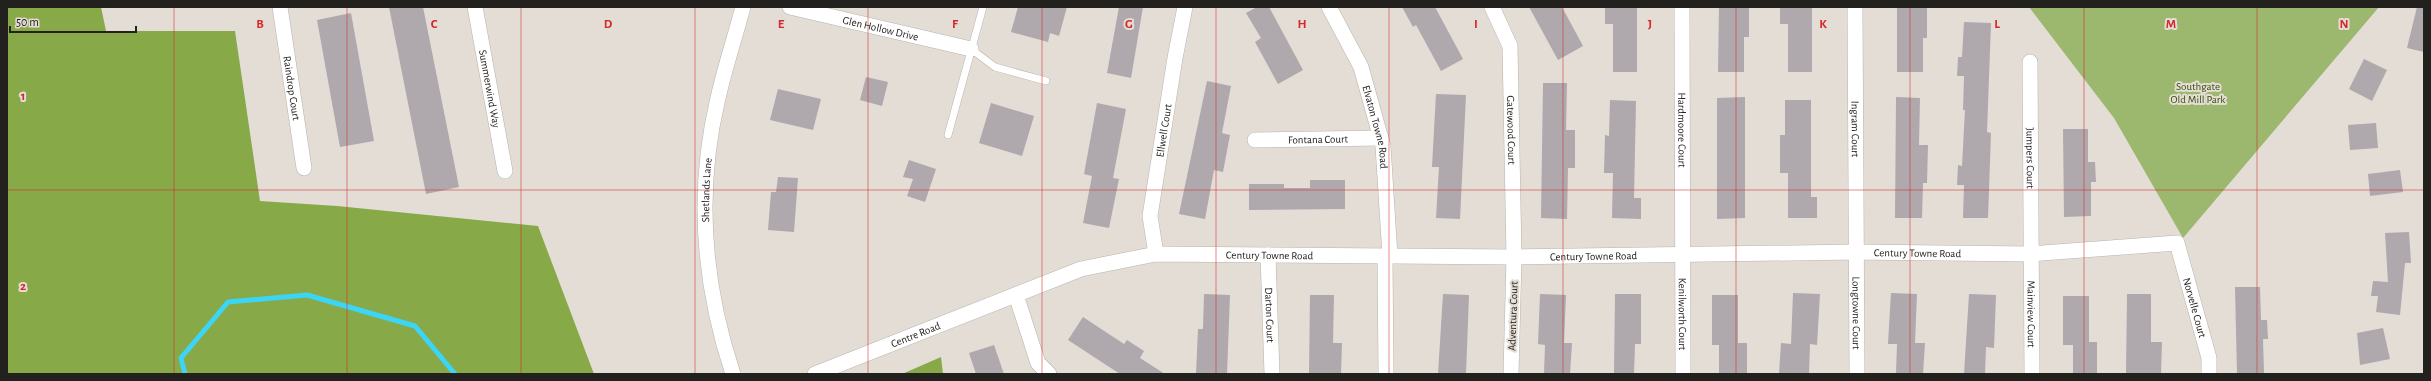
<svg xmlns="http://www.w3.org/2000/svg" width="2431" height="381" viewBox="0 0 2431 381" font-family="'Alegreya Sans',sans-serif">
<rect width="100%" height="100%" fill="#e3ddd6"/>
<polygon fill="#9cb76e" points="2029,7 2379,7 2183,238 2114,118"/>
<g fill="#88a948">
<polygon points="7,7 101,7 106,31 235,31 260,201 337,206 538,226 594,374 7,374"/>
<polygon points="941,357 943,374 902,374"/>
</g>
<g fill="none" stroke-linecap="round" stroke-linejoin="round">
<polyline stroke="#3dd5f6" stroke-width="5" points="185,374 181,358 228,302 307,295 415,326 455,374"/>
</g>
<g fill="#afa8ad">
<polygon points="389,7 423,7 459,187 426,194"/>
<polygon points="1018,7 1067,7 1059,36 1050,33 1048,42 1011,32"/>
<polygon points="1119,7 1143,7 1131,78 1107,73"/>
<polygon points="1257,7 1269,7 1303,70 1278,84 1255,42 1261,38 1246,13"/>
<polygon points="1402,7 1435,7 1463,59 1441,71 1416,25 1413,27"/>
<polygon points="1529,7 1562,7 1583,46 1558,60"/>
<polygon points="1605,7 1637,7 1637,72 1613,72 1613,24 1605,24"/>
<polygon points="1719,7 1749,7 1749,37 1744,37 1744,72 1718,72"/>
<polygon points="1780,7 1812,7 1812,72 1788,72 1788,24 1780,24"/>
<polygon points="1897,7 1927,7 1927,38 1923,38 1923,72 1897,72"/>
<polygon points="2417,7 2424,7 2424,52 2407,48"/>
<polygon points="351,13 374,141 340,147 317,20"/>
<polygon points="1964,22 1991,23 1987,132 1991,133 1988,218 1963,218 1964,185 1957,185 1958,165 1962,166 1965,110 1963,110 1964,76 1957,76 1958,57 1962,57"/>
<polygon points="2364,59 2387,70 2372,101 2349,89"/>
<polygon points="866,77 888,82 882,106 860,100"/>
<polygon points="1207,81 1231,86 1222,133 1230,135 1223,172 1214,170 1205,219 1179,214"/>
<polygon points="1543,83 1567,83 1566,130 1575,130 1575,168 1568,168 1567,219 1541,218"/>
<polygon points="778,89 821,99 813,130 770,120"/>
<polygon points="1436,94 1466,95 1460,219 1436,218 1439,167 1432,167"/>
<polygon points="1745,97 1745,218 1717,219 1717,98"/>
<polygon points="1896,97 1920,98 1919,145 1928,145 1927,183 1923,183 1922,218 1895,218"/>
<polygon points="1610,100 1636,101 1634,198 1641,198 1641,219 1612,218 1613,173 1604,173 1605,135 1609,136"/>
<polygon points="1785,100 1811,100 1811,197 1817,197 1817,218 1788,218 1788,173 1780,173 1780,135 1785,135"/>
<polygon points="991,103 1034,116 1022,156 979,143"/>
<polygon points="1097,103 1126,109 1113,178 1119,179 1109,228 1083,223 1092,176 1084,174"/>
<polygon points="2376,123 2378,148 2350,150 2348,125"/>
<polygon points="2063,129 2088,129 2088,162 2095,162 2096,182 2091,182 2091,216 2064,217"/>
<polygon points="909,160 936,169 925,202 907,196 913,179 903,177"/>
<polygon points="2400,170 2403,192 2370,196 2368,174"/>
<polygon points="778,177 798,178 794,232 768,230 771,192 776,192"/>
<polygon points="1310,180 1345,180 1345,209 1249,210 1249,184 1284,184 1284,188 1310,188"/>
<polygon points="2409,232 2411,263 2405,263 2400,315 2376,312 2378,296 2371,296 2373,281 2388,282 2385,233"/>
<polygon points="2235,287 2260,287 2261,320 2267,320 2268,339 2263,339 2264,373 2237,374"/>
<polygon points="1793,293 1820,294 1817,345 1810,344 1809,374 1779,374 1781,343 1791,344"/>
<polygon points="1891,293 1917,294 1915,343 1925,343 1923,374 1896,374 1897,344 1888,344"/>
<polygon points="1204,294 1230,295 1227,374 1196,374 1198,329 1203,329"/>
<polygon points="1443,294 1469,295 1466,374 1438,374"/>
<polygon points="1540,294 1566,295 1564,343 1572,343 1570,374 1544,374 1545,345 1538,344"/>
<polygon points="1615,294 1641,294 1641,344 1635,344 1634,374 1614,374"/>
<polygon points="1969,294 1996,295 1994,348 1986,347 1985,374 1964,374"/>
<polygon points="2127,294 2151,294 2151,342 2162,342 2161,374 2126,374"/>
<polygon points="1310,295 1334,295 1333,343 1342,343 1341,374 1309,374"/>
<polygon points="1712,295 1738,295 1738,343 1747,343 1747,374 1719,374 1719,345 1712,345"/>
<polygon points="2063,296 2089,296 2089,342 2097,342 2097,374 2073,374 2073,345 2063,345"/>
<polygon points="1083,317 1124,344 1127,340 1144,351 1140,358 1165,374 1120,374 1068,340"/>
<polygon points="2383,328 2390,359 2360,365 2357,333"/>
<polygon points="994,345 1004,374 976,374 969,353"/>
</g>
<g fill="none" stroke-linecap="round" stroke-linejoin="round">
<defs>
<g id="service">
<polyline points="971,49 995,67 1046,81"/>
<polyline points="948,135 983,7"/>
</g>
<g id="minor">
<path id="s1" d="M280 7 304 168"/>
<path id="s2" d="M475 7 505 171"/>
<path id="s3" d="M790 7 971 49"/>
<path id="s4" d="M1329 7 1361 67 1383 146 1390 256"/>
<path id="s5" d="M1492 7 1510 46 1514 257 1511 374"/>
<path id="s6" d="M1682 7 1683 374"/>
<path id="s7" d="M1855 7 1857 374"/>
<path id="s8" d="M2030 62 2032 374"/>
<path id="s9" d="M1255 140 1381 138"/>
<path id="s10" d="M1156 254 1150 216 1175 58 1185 7"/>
<path id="s11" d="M1268 255 1272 374"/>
<polyline points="1385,256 1386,374"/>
<polyline points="1016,295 1038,363 1049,374"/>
<path id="s12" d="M733 374C703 284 696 190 718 98 725 67 735 37 743 7"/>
<path id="s13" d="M815 374 1081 269 1156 254 1514 257 1855 252 2030 254 2177 243 2209 358V374"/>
</g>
</defs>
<use href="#service" stroke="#b8b3ac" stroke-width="8"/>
<use href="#minor" stroke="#b8b3ac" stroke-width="16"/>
<use href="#service" stroke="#fff" stroke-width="7"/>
<use href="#minor" stroke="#fff" stroke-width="15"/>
</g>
<path fill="none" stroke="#d62828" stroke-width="1" stroke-opacity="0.55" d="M174 7V374M347 7V374M521 7V374M695 7V374M868 7V374M1042 7V374M1216 7V374M1389 7V374M1563 7V374M1736 7V374M1910 7V374M2084 7V374M2257 7V374M7 190H2424"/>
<g text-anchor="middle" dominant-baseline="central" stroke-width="4" stroke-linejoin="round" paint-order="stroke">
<g font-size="11" fill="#23211e" stroke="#e3ddd6">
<text stroke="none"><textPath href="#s3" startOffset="93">Glen Hollow Drive</textPath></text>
<text stroke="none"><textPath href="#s1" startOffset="82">Raindrop Court</textPath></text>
<text stroke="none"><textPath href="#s2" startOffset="83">Summerwind Way</textPath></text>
<text stroke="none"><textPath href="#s4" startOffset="130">Elvaton Towne Road</textPath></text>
<text stroke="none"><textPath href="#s7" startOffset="122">Ingram Court</textPath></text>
<text stroke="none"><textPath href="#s10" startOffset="125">Ellwell Court</textPath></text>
<text stroke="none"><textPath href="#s5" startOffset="127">Gatewood Court</textPath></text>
<text stroke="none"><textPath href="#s6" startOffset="123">Hardmoore Court</textPath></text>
<text stroke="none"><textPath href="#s9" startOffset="63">Fontana Court</textPath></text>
<text stroke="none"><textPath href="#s8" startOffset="96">Jumpers Court</textPath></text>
<text stroke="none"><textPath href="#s12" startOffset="187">Shetlands Lane</textPath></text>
<text stroke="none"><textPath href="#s13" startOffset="1124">Century Towne Road</textPath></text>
<text stroke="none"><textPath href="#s13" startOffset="476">Century Towne Road</textPath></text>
<text stroke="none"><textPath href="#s13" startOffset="800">Century Towne Road</textPath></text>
<text stroke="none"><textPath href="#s13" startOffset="1451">Norvelle Court</textPath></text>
<text stroke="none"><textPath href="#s7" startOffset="306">Longtowne Court</textPath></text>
<text stroke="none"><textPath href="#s6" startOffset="307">Kenilworth Court</textPath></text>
<text stroke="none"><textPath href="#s8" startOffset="252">Mainview Court</textPath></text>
<text stroke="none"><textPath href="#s11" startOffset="60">Darton Court</textPath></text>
<text transform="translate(1513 316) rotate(-88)">Adventura Court</text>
<text stroke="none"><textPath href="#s13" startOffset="108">Centre Road</textPath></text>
</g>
<g font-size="11" fill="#394d03" stroke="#e3ddd6">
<text x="2198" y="86">Southgate<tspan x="2198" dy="13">Old Mill Park</tspan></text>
</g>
</g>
<g font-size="13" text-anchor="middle" font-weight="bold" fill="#d62828" stroke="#e3ddd6" stroke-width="4" stroke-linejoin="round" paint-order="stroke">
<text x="260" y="28">B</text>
<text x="434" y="28">C</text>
<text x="608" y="28">D</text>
<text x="781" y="28">E</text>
<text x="955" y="28">F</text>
<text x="1129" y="28">G</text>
<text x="1302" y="28">H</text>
<text x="1476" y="28">I</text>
<text x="1650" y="28">J</text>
<text x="1823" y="28">K</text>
<text x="1997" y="28">L</text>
<text x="2171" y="28">M</text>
<text x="2344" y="28">N</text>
<text x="23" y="100">1</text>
<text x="23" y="290">2</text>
</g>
<rect width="2431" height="381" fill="none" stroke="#23211e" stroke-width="16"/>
<path d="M10 26v6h126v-6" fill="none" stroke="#23211e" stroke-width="2"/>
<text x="16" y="26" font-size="12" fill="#23211e" stroke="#e3ddd6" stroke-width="3" paint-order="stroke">50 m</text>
</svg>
